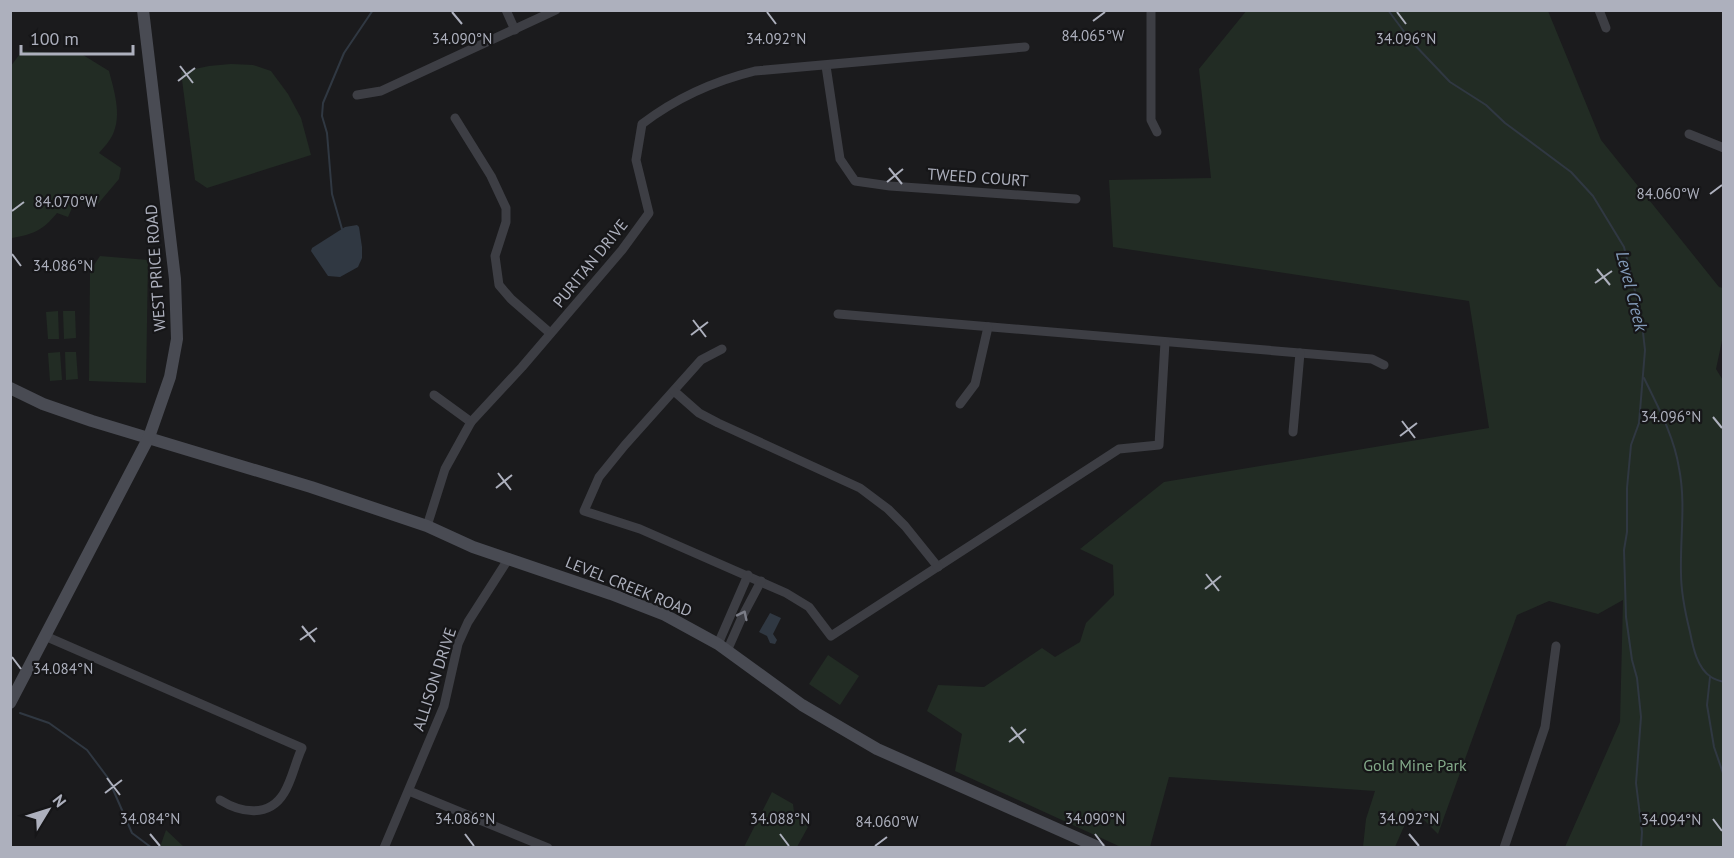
<svg xmlns="http://www.w3.org/2000/svg" width="1734" height="858" viewBox="0 0 1734 858" font-family="'PT Sans',sans-serif">
<rect width="100%" height="100%" fill="#1b1b1d"/>
<g fill="#222c24">
<polygon points="1247,10 1548,11 1601,140 1719,287 1723,288 1723,336 1716,369 1724,382 1723,847 1565,847 1620,722 1623,600 1598,614 1549,601 1517,615 1438,834 1412,808 1395,847 1363,847 1366,819 1375,791 1169,777 1150,847 1123,848 955,771 962,734 927,711 938,685 984,687 1042,648 1055,657 1080,642 1086,623 1114,595 1113,565 1080,549 1164,482 1489,428 1469,301 1113,247 1109,180 1211,178 1199,69"/>
<path d="M22 51 83 55 109 71C114 90 122 115 113 134 110 141 104 147 99 153L121 168 119 179 97 205 75 201 68 217 57 213C42 231 34 234 12 238H10L11 66Z"/>
<polygon points="231,64 253,65 271,71 288,94 301,118 311,155 207,188 195,180 181,72 209,66"/>
<polygon points="100,256 148,260 146,383 89,381 90,271"/>
<polygon points="58,311 59,339 48,339 46,312"/>
<polygon points="63,311 75,311 76,338 64,339"/>
<polygon points="60,352 62,380 50,381 48,353"/>
<polygon points="65,352 76,352 78,379 66,380"/>
<polygon points="828,655 859,676 840,705 809,684"/>
<polygon points="772,792 793,804 794,812 808,827 797,847 744,847"/>
<polygon points="166,830 184,847 160,847"/>
</g>
<g fill="#303842">
<polygon points="357,225 359,227 362,247 362,258 358,267 340,277 328,276 311,251 312,248 345,227"/>
<polygon points="770,613 781,618 773,634 777,640 775,644 770,643 767,636 759,632"/>
</g>
<g fill="none" stroke-linecap="round" stroke-linejoin="round">
<g stroke="#303842" stroke-width="2">
<polyline points="1388,10 1411,41 1450,82 1486,105 1505,123 1571,172 1593,196 1624,247 1641,315 1645,350 1639,423 1631,445 1627,488 1627,532 1624,550 1626,617 1632,660 1637,678 1641,717 1636,783 1642,832 1641,848"/>
<polyline points="342,229 332,194 327,133 322,116 323,103 344,53 373,10"/>
<path d="M1644 378C1658 407 1674 436 1679 468 1686 503 1680 538 1681 573 1681 593 1685 612 1690 632 1693 647 1697 668 1711 677 1714 679 1720 681 1724 682"/>
<polyline points="1710,677 1707,705 1714,747 1724,776"/>
<polyline points="20,713 49,723 87,750 108,778 132,833 152,848"/>
</g>
<g stroke="#3d3e44" stroke-width="9">
<polyline points="506,10 515,30"/>
<polyline points="1151,10 1151,120 1157,132"/>
<polyline points="1599,10 1606,28"/>
<polyline points="826,66 840,159 855,181 890,186 1076,199"/>
<polyline points="357,95 381,91 556,10"/>
<polyline points="455,118 491,176 506,208 506,222 495,256 499,285 511,299 550,333"/>
<polyline points="1689,134 1724,148"/>
<polyline points="838,314 1372,359 1384,365"/>
<polyline points="722,349 701,360 625,445 599,477 584,511 640,529 786,593 809,607 831,636 1119,449 1159,445 1165,342"/>
<polyline points="674,391 699,413 718,423 860,488 888,509 905,526 938,567"/>
<polyline points="434,395 471,422"/>
<polyline points="960,404 975,384 988,327"/>
<polyline points="1293,432 1300,353"/>
<path d="M427 526 445 469 471 422 522 367 622 250 649 213 636 160 642 124C676 98 714 81 755 71L1025 47"/>
<path d="M45 636 302 748C295 763 292 780 284 793 269 818 241 813 220 800"/>
<polyline points="718,644 748,575"/>
<polyline points="727,651 742,617 761,581"/>
<polyline points="409,791 548,848"/>
<polyline points="384,848 444,706 458,644 468,622 509,558"/>
<polyline points="1504,848 1545,727 1556,646"/>
</g>
<g stroke="#494b53" stroke-width="12">
<polyline points="10,388 43,404 92,421 311,487 427,526 473,547 611,594 665,615 718,644 802,705 877,749 1100,848"/>
<polyline points="10,703 149,437 170,377 177,339 175,279 143,10"/>
</g>
</g>
<defs><path id="oneway-chevron" d="M-2-3.5L2.5 0L-2 3.5" fill="none" stroke-width="1.6" stroke-linecap="round" stroke-linejoin="round" transform="scale(1.5)"/></defs>
<use stroke="#7b7d87" href="#oneway-chevron" transform="translate(743 615) rotate(-64)"/>
<path fill="none" stroke="#adb0bd" stroke-width="2" d="M452 12 462 24M767 12 776 24M1397 12 1406 24M1093 21 1105 12M180 66 193 83M178 81 195 68M889 168 902 184M887 182 903 169M1710 194 1722 185M12 211 24 202M12 254 21 266M1597 269 1610 285M1595 283 1612 271M693 320 706 337M691 335 708 322M1713 417 1722 428M1402 421 1415 438M1400 436 1417 423M498 473 511 490M496 488 512 475M1206 574 1219 591M1205 589 1221 576M302 626 315 642M300 640 317 628M12 657 21 669M1011 727 1024 743M1009 742 1026 729M107 778 120 795M105 793 122 780M1713 819 1722 831M150 834 160 846M465 834 474 846M780 834 789 846M1095 834 1104 846M1409 834 1419 846M875 846 887 837"/>
<g text-anchor="middle" dominant-baseline="central" stroke-width="4.5" stroke-linejoin="round" paint-order="stroke">
<g font-size="16" fill="#adb0bd" stroke="#161618">
<text transform="translate(978 177) rotate(4)">TWEED COURT</text>
<text transform="translate(590 263) rotate(-51)">PURITAN DRIVE</text>
<text transform="translate(155 268) rotate(-94)">WEST PRICE ROAD</text>
<text transform="translate(629 586) rotate(22)">LEVEL CREEK ROAD</text>
<text transform="translate(434 679) rotate(-72)">ALLISON DRIVE</text>
</g>
<g font-size="16" fill="#83a989" stroke="#161618">
<text x="1415" y="765">Gold Mine Park</text>
</g>
<g font-size="18" font-style="italic" fill="#839bb9" stroke="#161618">
<text transform="translate(1632 291) rotate(76)">Level Creek</text>
</g>
</g>
<g font-size="15" text-anchor="middle" fill="#adb0bd" stroke="#161618" stroke-width="4.5" stroke-linejoin="round" paint-order="stroke">
<text x="1093" y="41">84.065°W</text>
<text x="462" y="44">34.090°N</text>
<text x="776" y="44">34.092°N</text>
<text x="1406" y="44">34.096°N</text>
<text x="1668" y="199">84.060°W</text>
<text x="66" y="207">84.070°W</text>
<text x="63" y="271">34.086°N</text>
<text x="1671" y="422">34.096°N</text>
<text x="63" y="674">34.084°N</text>
<text x="150" y="824">34.084°N</text>
<text x="465" y="824">34.086°N</text>
<text x="780" y="824">34.088°N</text>
<text x="1095" y="824">34.090°N</text>
<text x="1409" y="824">34.092°N</text>
<text x="1671" y="825">34.094°N</text>
<text x="887" y="827">84.060°W</text>
</g>
<rect width="1734" height="858" fill="none" stroke="#adb0bd" stroke-width="24"/>
<g transform="translate(48 810) rotate(52)" stroke="#161618" stroke-width="4.5" paint-order="stroke">
<path d="M0-4.5L10 22L0 15L-10 22Z" fill="#adb0bd"/>
<text y="-9" font-size="16" font-weight="bold" text-anchor="middle" fill="#adb0bd">N</text>
</g>
<path d="M21 45v9h112v-9" fill="none" stroke="#adb0bd" stroke-width="3"/>
<text x="30" y="45" font-size="18" fill="#adb0bd" stroke="#161618" stroke-width="4.5" paint-order="stroke">100 m</text>
</svg>
